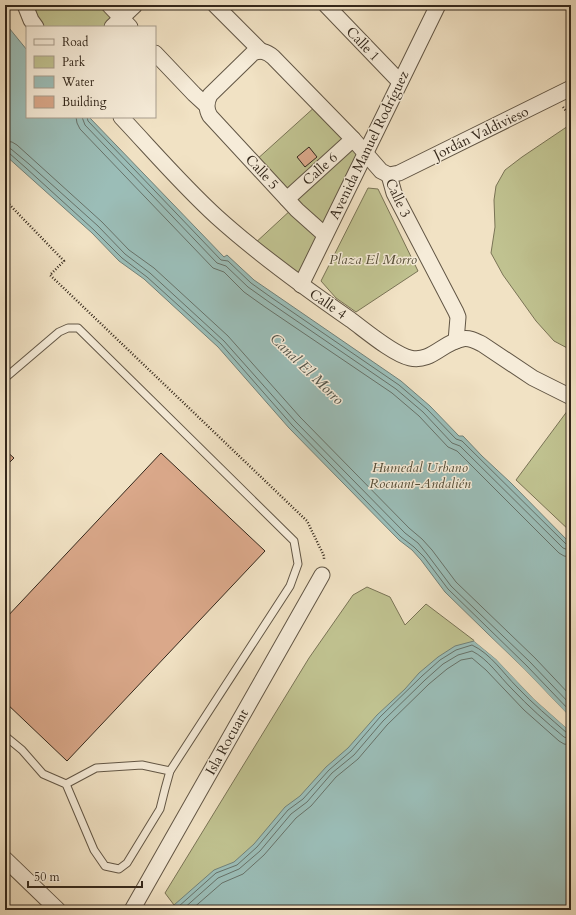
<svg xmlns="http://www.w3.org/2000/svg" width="576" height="915" viewBox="0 0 576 915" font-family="Cardo,serif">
<rect width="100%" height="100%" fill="#f1e2c4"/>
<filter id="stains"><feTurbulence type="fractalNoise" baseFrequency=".005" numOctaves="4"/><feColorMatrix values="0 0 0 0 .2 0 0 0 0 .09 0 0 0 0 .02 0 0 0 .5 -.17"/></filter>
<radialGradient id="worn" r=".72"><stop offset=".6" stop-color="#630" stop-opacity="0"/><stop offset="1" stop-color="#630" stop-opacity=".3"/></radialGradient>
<g fill="#c0c290" stroke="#7a7456">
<polygon points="27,5 105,5 117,18 108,27 40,27"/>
<polygon points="317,105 350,139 288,196 255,161"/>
<polygon points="571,124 571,350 554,341 536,321 503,275 491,253 495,227 494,200 496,186 505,170 522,157"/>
<polygon points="353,141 364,153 325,234 289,199"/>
<polygon points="368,188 378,189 418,271 356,312 336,298 321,281"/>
<polygon points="293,208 324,236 301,283 253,245"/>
<polygon points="571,406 571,532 516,480"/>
<polygon points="367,587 390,597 405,625 426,604 480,645 518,683 571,732 571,910 172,910 174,905 165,893 309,658 353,595"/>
</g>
<g fill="#9bbdb7" stroke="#718179">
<polygon points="5,23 27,50 27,117 89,117 224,257 227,255 254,280 401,381 430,406 459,436 463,436 482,456 511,483 571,544 571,718 524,669 445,592 421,560 412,550 399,540 289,428 218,347 144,279 119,261 92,233 5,155"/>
<polygon points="474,641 496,659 534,699 571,732 571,910 172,910 174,905 214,870 234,862 254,844 285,807 300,796 326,767 348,748 377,715 405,689 419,673 438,657 455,646"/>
</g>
<g fill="#f1e2c4">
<polygon points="483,630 524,669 571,718 571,720 523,670 482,631"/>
<polygon points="475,639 498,657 536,698 571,729 571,732 534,699 496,659 474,641"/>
</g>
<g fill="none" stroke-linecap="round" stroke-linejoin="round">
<g stroke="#677269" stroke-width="1">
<polyline points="76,117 77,123 80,129 213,268 224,272 244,292 265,307 392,393 419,416 448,447 457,451 559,553 564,556 571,557"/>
<polyline points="82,117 85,125 217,263 226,266 248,287 269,302 396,389 423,412 452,443 460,446 563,548 571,551"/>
<polyline points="87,117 88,121 221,260 228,261 251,283 272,298 399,385 427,409 456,439 462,441 567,545 571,546"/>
<polyline points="5,141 12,142 17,145 102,222 129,250 154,268 228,336 300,417 409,528 422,539 432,550 456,582 535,658 571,696"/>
<polyline points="5,147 11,149 29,164 98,226 125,254 150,273 224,341 295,421 405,533 418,543 427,554 451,586 530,662 571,705"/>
<polyline points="5,152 9,153 26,168 94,230 122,258 147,277 221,344 292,425 401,537 414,547 424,557 448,589 527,666 571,712"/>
<path d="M176 910 178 907 216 873 237 865 257 847 288 810 303 799 329 770 351 751 380 717 422 676 440 660 456 650 472 645C491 654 503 673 517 687 533 704 550 718 567 733L571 734"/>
<path d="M182 910 218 878 239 869 260 851 291 814 307 802 332 773 354 755 383 721 425 680 443 664 458 655 472 651C488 659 499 676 512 689 528 706 546 722 564 737L571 739"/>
<polyline points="191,910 222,883 243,874 264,855 296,818 311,806 336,777 358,759 387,725 429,684 447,669 461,660 472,658 486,670 524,710 559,741 564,744 571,745"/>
</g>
</g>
<g fill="#daa88a" stroke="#33271b">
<polygon points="309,147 317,157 305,167 297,157"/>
<polygon points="5,450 14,458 5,467"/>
<polygon points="161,453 265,551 67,761 5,702 5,619"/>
</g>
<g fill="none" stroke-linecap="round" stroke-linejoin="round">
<defs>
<g id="lane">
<polyline points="5,378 59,332 68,328 78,328 294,541 298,564 290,586 170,771 165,789 160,809 127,863 119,869 105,866 94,850 66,784 43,774 22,750 5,736"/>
<polyline points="66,784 96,768 142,765 170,771"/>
</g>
<g id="street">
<polyline points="25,5 31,20 36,27"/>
<polyline points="109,5 130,27"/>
<polyline points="215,5 261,51"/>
<polyline points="326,5 400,82"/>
<polyline points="112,27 135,5"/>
<polyline points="155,53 194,94 206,105"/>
<path d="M121 117C153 151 183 186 217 217 259 255 305 288 351 320 366 331 393 354 410 358 431 363 443 342 462 339 469 337 476 341 482 344L533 378 571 397"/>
<polyline points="389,175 394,193 456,312 458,317 456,341"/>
<polyline points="287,199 353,139"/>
<path d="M325 235 297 210 210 116C206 109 206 103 210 95L253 53C261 50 266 51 273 57L353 139 381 171 389 175 399 173 571 88"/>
<polyline points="301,285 438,5"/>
<polyline points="5,859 58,910"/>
<polyline points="132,910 322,575"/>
</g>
</defs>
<use href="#lane" stroke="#625645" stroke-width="9"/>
<use href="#street" stroke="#625645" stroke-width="17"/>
<g stroke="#33271b" stroke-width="2.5" stroke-dasharray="1 2" stroke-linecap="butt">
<polyline points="563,107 571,117"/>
<polyline points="5,200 64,261 50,275 307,521 324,556 324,560"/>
</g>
<use href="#lane" stroke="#f6ecd9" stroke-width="7"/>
<use href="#street" stroke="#f6ecd9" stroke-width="15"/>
</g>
<g text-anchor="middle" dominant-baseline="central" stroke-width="3" stroke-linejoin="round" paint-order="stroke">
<g font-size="14" fill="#33271b" stroke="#f6ecd9">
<text transform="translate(363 44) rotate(46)">Calle 1</text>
<text transform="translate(481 133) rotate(-26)">Jordán Valdivieso</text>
<text transform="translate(369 145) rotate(-64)">Avenida Manuel Rodríguez</text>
<text transform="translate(320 169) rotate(-42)">Calle 6</text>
<text transform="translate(262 172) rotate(47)">Calle 5</text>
<text transform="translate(398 198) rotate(65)">Calle 3</text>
<text transform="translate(328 304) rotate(35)">Calle 4</text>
<text transform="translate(227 742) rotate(-61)">Isla Rocuant</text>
</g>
<g font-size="14" font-style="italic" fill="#564e38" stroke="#f6ecd9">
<text x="373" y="259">Plaza El Morro</text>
<text x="420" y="467">Humedal Urbano<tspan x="420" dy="16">Rocuant-Andalién</tspan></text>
</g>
<g font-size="15" font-style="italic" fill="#52544a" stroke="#f6ecd9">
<text transform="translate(307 369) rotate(44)">Canal El Morro</text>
</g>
</g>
<rect width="576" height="915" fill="none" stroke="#f1e2c4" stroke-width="20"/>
<rect x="6" y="6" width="564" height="903" fill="none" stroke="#33271b" stroke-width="2"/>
<rect x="10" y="10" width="556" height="895" fill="none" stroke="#33271b"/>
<rect x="26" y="26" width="130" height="92" fill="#f6ecd9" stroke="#a89d8d"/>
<rect x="34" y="39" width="20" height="6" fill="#f6ecd9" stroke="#a89d8d"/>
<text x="62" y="46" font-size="12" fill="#33271b">Road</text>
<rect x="34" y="56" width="20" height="12" fill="#c0c290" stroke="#a89d8d"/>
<text x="62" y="66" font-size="12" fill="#33271b">Park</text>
<rect x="34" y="76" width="20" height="12" fill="#9bbdb7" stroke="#a89d8d"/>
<text x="62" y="86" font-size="12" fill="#33271b">Water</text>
<rect x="34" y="96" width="20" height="12" fill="#daa88a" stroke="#a89d8d"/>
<text x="62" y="106" font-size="12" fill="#33271b">Building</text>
<path d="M28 881v6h114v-6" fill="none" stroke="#33271b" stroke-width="2"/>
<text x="34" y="881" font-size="12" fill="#33271b" stroke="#f6ecd9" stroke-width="3" paint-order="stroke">50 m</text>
<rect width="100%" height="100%" filter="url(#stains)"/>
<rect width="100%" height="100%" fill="url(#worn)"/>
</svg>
